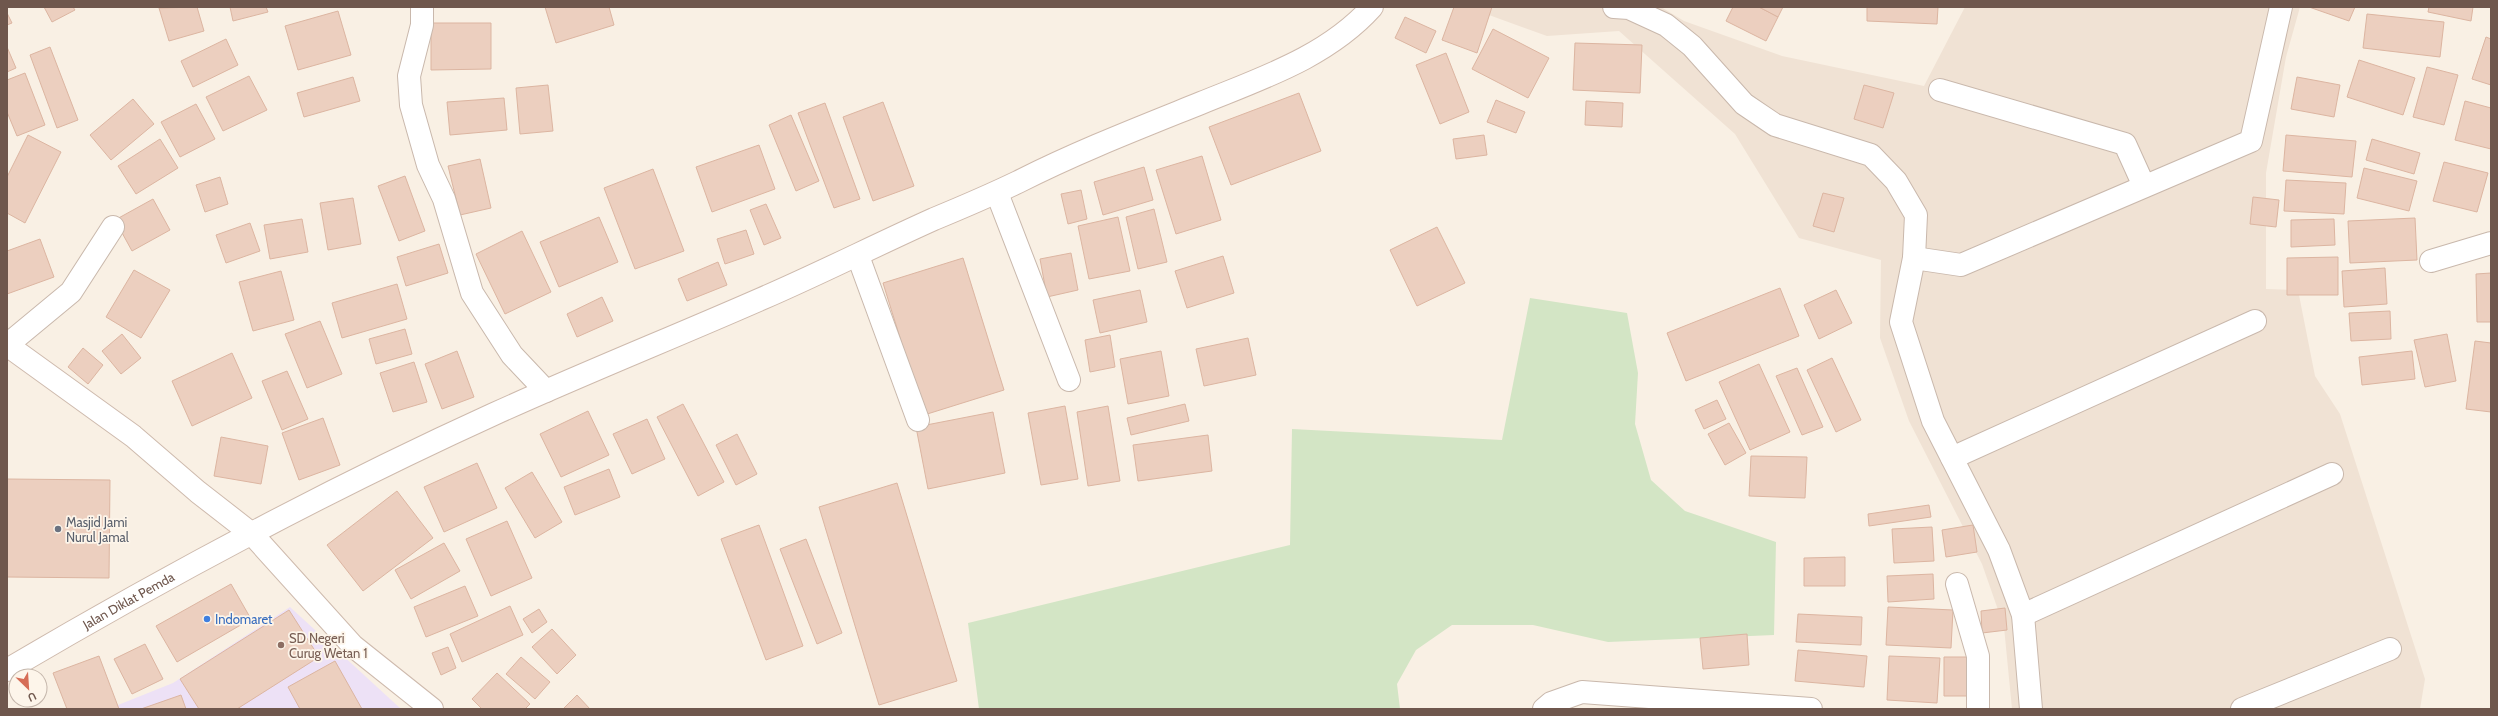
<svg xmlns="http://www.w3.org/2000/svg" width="2498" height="716" viewBox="0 0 2498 716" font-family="Cabin,sans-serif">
<rect width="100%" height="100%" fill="#f9f0e4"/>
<polygon fill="#f0e2d4" points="1467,7 1661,7 1684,21 1782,56 1924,86 1965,7 2300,7 2286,57 2266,173 2266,289 2298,290 2315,376 2340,414 2425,679 2420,709 2012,709 2004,627 1982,564 1909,421 1880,338 1881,260 1799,238 1735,134 1619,31 1547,36"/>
<polygon fill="#ede1f6" points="290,607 401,709 114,709 113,707 173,683"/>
<polygon fill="#d3e5c5" points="1530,298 1627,313 1638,373 1635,424 1651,480 1685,511 1776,542 1774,635 1608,642 1533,625 1452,625 1416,650 1397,684 1400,709 979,709 968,623 1290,545 1292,429 1502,440"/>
<g fill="#eccfbf" stroke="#dcb5a1">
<polygon points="44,7 73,7 75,10 52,22"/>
<polygon points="197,7 204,31 169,41 159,8"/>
<polygon points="230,7 266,7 268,12 233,21"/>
<polygon points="545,7 609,7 614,25 556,43"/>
<polygon points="1454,7 1492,7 1477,53 1442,40"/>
<polygon points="1733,7 1759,7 1778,17 1766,41 1726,21"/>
<polygon points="1759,7 1783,7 1778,17"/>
<polygon points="1867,7 1938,7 1937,24 1867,21"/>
<polygon points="2309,7 2355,7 2349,21"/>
<polygon points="2429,7 2473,7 2471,21 2428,12"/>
<polygon points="338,11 351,55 298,70 285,26"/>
<polygon points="7,13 12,23 7,25"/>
<polygon points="2367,14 2444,22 2440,57 2363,48"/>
<polygon points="1405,17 1436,31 1426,53 1395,38"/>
<polygon points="431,23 491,23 491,69 431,70"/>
<polygon points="1493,29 1549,58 1528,98 1472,69"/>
<polygon points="2486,37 2491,39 2491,85 2472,79"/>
<polygon points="226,39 238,65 193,87 181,61"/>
<polygon points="1575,43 1642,45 1640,93 1573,90"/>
<polygon points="7,47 16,68 7,72"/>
<polygon points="50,47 78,120 57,128 30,55"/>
<polygon points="1446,53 1469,112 1440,124 1416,65"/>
<polygon points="2359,60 2415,78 2403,115 2347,97"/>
<polygon points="2427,67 2458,75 2444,125 2413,117"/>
<polygon points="25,73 45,125 17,136 7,112 7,80"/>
<polygon points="249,76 267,110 223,131 206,97"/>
<polygon points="353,77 360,101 304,117 297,93"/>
<polygon points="2297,77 2340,85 2334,117 2291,109"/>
<polygon points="548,85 553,131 520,134 516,88"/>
<polygon points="1864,85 1894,93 1883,128 1854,119"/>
<polygon points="1299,93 1321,151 1231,185 1209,127"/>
<polygon points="504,98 507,130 450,135 447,102"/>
<polygon points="133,99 154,124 111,160 90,135"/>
<polygon points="1496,100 1525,112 1516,133 1487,122"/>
<polygon points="1586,101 1623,103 1622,127 1585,125"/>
<polygon points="2465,101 2491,108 2491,149 2455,140"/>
<polygon points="883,102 914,186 873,201 843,117"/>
<polygon points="825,103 860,199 834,208 798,113"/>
<polygon points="196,104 215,139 180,157 161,122"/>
<polygon points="791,115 819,181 796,191 769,125"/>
<polygon points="28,135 61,152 25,223 7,213 7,177"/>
<polygon points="1484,135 1487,155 1456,159 1453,139"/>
<polygon points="2286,135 2356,141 2352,177 2283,171"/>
<polygon points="160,139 178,168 136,194 118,166"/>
<polygon points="2372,139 2420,153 2414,174 2366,160"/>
<polygon points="759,145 775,189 712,212 696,167"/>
<polygon points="1202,156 1221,220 1176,234 1156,170"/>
<polygon points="480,159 491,208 460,215 448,166"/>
<polygon points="2444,162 2488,173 2477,212 2433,201"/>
<polygon points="1144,167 1153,200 1103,215 1094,182"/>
<polygon points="2364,168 2417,181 2409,211 2357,198"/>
<polygon points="653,169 684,251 635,269 604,188"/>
<polygon points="405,176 425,231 399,241 378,186"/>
<polygon points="220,177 228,204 205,212 196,185"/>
<polygon points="2286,180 2346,183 2344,214 2284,211"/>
<polygon points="1081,190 1087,219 1068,224 1061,194"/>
<polygon points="1823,193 1844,198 1834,232 1813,226"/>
<polygon points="2253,197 2279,200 2276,227 2250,224"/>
<polygon points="353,198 361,244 328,250 320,203"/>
<polygon points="153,199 170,230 132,251 115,220"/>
<polygon points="766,204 781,238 764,245 750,210"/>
<polygon points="1154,209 1167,262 1138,269 1126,217"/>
<polygon points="599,217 618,262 559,287 540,242"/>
<polygon points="1118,217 1130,271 1089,279 1078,226"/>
<polygon points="2415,218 2417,260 2350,263 2348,221"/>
<polygon points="302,219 308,252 270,259 264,225"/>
<polygon points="2334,219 2335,245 2291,247 2291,220"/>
<polygon points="250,223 260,251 226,263 216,235"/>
<polygon points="1437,227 1465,283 1417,306 1390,250"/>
<polygon points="746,230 754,254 725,264 717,239"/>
<polygon points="522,231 551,292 505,314 476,254"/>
<polygon points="40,239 54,277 7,294 7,251"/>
<polygon points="439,244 448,273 406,286 397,257"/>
<polygon points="1071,253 1078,290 1047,297 1040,259"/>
<polygon points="1223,256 1234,293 1187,308 1175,271"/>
<polygon points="2338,257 2338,295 2287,295 2287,258"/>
<polygon points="963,258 1004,390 924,415 883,283"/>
<polygon points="718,262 727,285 687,301 678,279"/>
<polygon points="2385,268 2387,304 2344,307 2342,271"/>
<polygon points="134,270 170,290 141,338 106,317"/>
<polygon points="281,271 294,320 253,331 239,282"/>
<polygon points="2491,273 2491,322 2477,322 2476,274"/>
<polygon points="397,284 407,319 342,338 332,303"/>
<polygon points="1780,288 1799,336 1686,381 1667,333"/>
<polygon points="1140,290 1147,322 1100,333 1093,300"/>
<polygon points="1836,290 1852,323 1819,339 1804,305"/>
<polygon points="602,297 613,321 577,337 567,314"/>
<polygon points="2390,311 2391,339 2351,341 2349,313"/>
<polygon points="320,321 342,374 307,388 285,334"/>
<polygon points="405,329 412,354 376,364 369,339"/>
<polygon points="122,334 141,358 121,374 102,351"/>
<polygon points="2447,334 2456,381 2425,387 2414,340"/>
<polygon points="1110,335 1115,367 1090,372 1085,340"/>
<polygon points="1248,338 1256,375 1204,386 1196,349"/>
<polygon points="2475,341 2491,343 2491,412 2466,409"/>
<polygon points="83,348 103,365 88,384 68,367"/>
<polygon points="457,351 474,397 442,409 425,364"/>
<polygon points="1161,351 1169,396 1128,404 1120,359"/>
<polygon points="2412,351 2415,379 2362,385 2359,357"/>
<polygon points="232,353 252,398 192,426 172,381"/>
<polygon points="1832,358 1861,420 1836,432 1807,370"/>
<polygon points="414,362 427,402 393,412 380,373"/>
<polygon points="1759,364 1790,432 1750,450 1719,382"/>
<polygon points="1797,368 1823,427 1802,435 1776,376"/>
<polygon points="287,371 308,419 282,430 262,381"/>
<polygon points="1717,400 1726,419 1704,429 1695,410"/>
<polygon points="683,404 724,482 698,496 657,417"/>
<polygon points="1185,404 1189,421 1131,435 1127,418"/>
<polygon points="1065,406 1078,479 1041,485 1028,413"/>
<polygon points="1108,406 1120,481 1088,486 1077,412"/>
<polygon points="588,411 609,455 561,477 540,434"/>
<polygon points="993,412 1005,473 928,489 916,427"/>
<polygon points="323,418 340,465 299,480 282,433"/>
<polygon points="647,419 665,459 632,474 613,434"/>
<polygon points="1729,423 1746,453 1725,465 1708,434"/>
<polygon points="737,434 757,474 736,485 716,445"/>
<polygon points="1208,435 1212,471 1138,481 1133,445"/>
<polygon points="221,437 268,446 261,484 214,476"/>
<polygon points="1751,456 1807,457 1805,498 1749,496"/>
<polygon points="477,463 497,508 444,532 424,487"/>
<polygon points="609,469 620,497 575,515 564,487"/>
<polygon points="532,472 562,522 535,538 505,488"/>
<polygon points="7,479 110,480 109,578 7,577"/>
<polygon points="897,483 957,681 879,705 819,507"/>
<polygon points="397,491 433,538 363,591 327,545"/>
<polygon points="1929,505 1931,517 1869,526 1868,514"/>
<polygon points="507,521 532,578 491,596 466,539"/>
<polygon points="759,525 803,646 766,660 721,539"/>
<polygon points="1973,525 1977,552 1946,557 1942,530"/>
<polygon points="1932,527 1934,561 1894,563 1892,529"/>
<polygon points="806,539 842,633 817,644 780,549"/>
<polygon points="444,543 460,571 411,599 395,570"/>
<polygon points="1845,557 1845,586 1804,586 1804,558"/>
<polygon points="1933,574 1934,599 1888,602 1887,576"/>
<polygon points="231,584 251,619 177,662 156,626"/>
<polygon points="465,586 478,616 426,637 414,607"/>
<polygon points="510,606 523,635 462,662 450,634"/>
<polygon points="1888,607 1953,610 1951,648 1886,645"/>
<polygon points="2005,608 2007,630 1982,633 1981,611"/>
<polygon points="539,609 547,622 532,633 523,619"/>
<polygon points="289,610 319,657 237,709 199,709 180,679"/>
<polygon points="1798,614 1862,617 1861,645 1796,642"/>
<polygon points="552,629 576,655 557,674 532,647"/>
<polygon points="1747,634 1749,665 1703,669 1700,638"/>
<polygon points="145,644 163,679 132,694 114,659"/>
<polygon points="448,647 456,668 441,675 432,653"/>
<polygon points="1798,650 1867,656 1864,687 1795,681"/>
<polygon points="99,656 119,709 67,709 53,673"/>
<polygon points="1889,656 1940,658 1937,703 1887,700"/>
<polygon points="521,657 550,682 535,699 506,674"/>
<polygon points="1944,657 1976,657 1975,696 1944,696"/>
<polygon points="335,661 362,709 300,709 288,687"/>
<polygon points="497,673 530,704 525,709 482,709 472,699"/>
<polygon points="181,695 186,709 141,709"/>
<polygon points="577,695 590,709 563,709"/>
</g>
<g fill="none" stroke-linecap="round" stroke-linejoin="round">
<defs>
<polyline id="lane" points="858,256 918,420"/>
<g id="street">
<polyline points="422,7 422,25 409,76 411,105 428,165 444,199 472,293 512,355 546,391"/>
<polyline points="1614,7 1629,8 1666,25 1692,46 1744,104 1775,125 1871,155 1896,181 1916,215 1914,258 1901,322 1933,421 1999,550 2023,615 2031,709"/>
<polyline points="1940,90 2125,144 2144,186"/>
<polyline points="997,193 1069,380"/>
<polyline points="1914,258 1961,265 2251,141 2281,7"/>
<polyline points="2431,261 2491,243"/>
<polyline points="7,345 71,292 113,227"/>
<polyline points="1952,458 2255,321"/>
<polyline points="1957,584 1978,656 1978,709"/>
<polyline points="2023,615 2332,474"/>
<polyline points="1544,709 1551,703 1582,692 1811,709"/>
<polyline points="2242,709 2390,649"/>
</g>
<g id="secondary">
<polyline points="7,345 133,436 198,492 252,534 353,646 432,709"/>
<path id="s1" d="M7 670C165 577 327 490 494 414 582 374 672 338 761 299 819 274 876 245 934 219 963 207 991 195 1018 182 1077 152 1139 128 1201 103 1262 78 1327 57 1372 7"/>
</g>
</defs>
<use href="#lane" stroke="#c9b8ac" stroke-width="24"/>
<use href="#street" stroke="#c9b8ac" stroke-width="24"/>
<use href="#secondary" stroke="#cebaad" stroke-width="24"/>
<use href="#lane" stroke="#fff" stroke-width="22"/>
<use href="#street" stroke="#fff" stroke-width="22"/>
<use href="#secondary" stroke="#fff" stroke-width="22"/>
</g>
<circle fill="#6b7280" stroke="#fdf5ea" stroke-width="1.5" cx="58" cy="529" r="4"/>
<circle fill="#3f7fe0" stroke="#fdf5ea" stroke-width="1.5" cx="207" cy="619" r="4"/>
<circle fill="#8d6e63" stroke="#fdf5ea" stroke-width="1.5" cx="281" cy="645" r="4"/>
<g text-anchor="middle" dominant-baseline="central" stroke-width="3.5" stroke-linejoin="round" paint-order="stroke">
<g font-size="13" fill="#5b616d" stroke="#fdf5ea" text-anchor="start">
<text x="66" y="522">Masjid Jami<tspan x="66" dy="15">Nurul Jamal</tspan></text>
</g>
<g font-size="13" fill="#6f574d" stroke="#fdf5ea">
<text stroke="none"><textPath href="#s1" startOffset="140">Jalan Diklat Pemda</textPath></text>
</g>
<g font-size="13" fill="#366cbe" stroke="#fdf5ea" text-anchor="start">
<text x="215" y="619">Indomaret</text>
</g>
<g font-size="13" fill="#785e54" stroke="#fdf5ea" text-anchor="start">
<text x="289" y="638">SD Negeri<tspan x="289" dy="15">Curug Wetan 1</tspan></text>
</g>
</g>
<rect width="2498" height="716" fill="none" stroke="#6f574d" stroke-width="16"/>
<g transform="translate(28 688) rotate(155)"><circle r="19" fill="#fdf5ea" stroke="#c4b6ab"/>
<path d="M0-3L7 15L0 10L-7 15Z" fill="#d66d56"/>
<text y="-6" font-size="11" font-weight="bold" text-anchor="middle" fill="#6f574d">U</text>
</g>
</svg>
